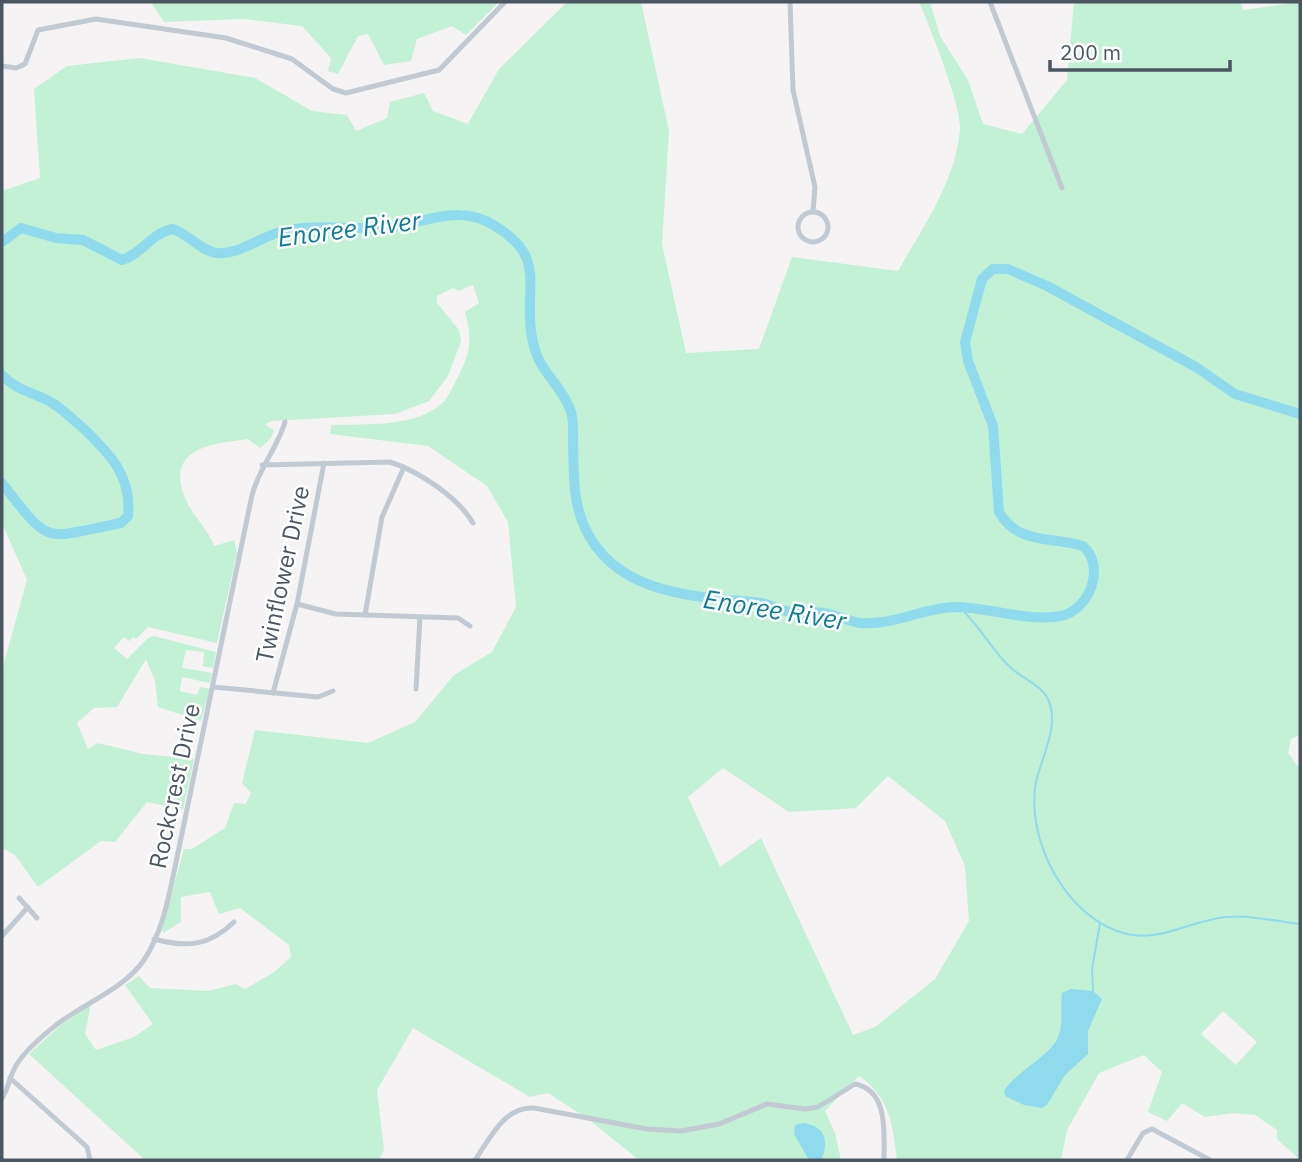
<svg xmlns="http://www.w3.org/2000/svg" width="1302" height="1162" viewBox="0 0 1302 1162" font-family="'IBM Plex Sans',sans-serif">
<rect width="100%" height="100%" fill="#f5f3f3"/>
<g fill="#c3f1d5" fill-rule="evenodd">
<polygon points="151,2 499,2 466,35 452,26 417,39 411,61 384,65 368,34 358,36 338,74 328,71 331,58 302,26 244,19 164,22"/>
<path d="M567 2H641L669 131 662 244 686 353 759 349 792 257 898 271C923 227 956 181 960 129 962 107 929 25 919 2H930L940 36 968 80 983 124 1022 134 1067 80 1074 2H1241L1243 10 1300 2V735L1291 739 1288 753 1300 769V1160L1277 1139V1130L1255 1115 1233 1113 1205 1117 1182 1103 1167 1121 1148 1112 1162 1072 1144 1055 1099 1073 1067 1130 1061 1160H897C893 1126 890 1097 859 1076L825 1111 835 1133 841 1160H639L588 1119 548 1093 530 1097 413 1028 377 1090 384 1150 379 1160H145L29 1054 61 1025 91 1004 85 1034 96 1050 134 1037 153 1024 125 985 139 976 150 988 208 991 236 984 245 989 273 973 291 957 289 945 240 908 219 914 210 892 181 897V922L163 933 162 928 184 849H192L225 828 234 803 246 804 251 793 242 783 255 730 368 743 415 722 454 675 492 652 516 607 508 522 487 486 428 446 330 434 331 425C365 424 422 428 446 399 451 392 455 382 459 375 471 351 472 337 465 312L479 303 473 285 459 291 453 288 437 296V303L459 330 461 341 448 376 429 401 395 414 271 421 265 425 274 430 271 438 260 448 248 439C213 444 163 447 186 500 193 516 208 529 214 546L234 540 237 553 217 643 148 627 136 639 134 637 129 641 124 637 114 648 127 659 148 638 154 636 216 652 213 668 203 666 204 652 186 650 182 668 212 673 210 683 182 677 180 691 197 695 200 687 210 689 201 721 158 707 155 681 146 659 117 707 94 708 77 723 88 749 98 743 143 754 194 759 183 810 147 802 115 842 101 841 38 887 15 855 2 848V670L27 580 2 523V191L40 178 34 89 67 66 140 58 255 78 312 111 347 115 356 131 387 118 390 102 424 93 433 111 468 124 499 69ZM723 768 789 812 856 808 888 776 945 821 965 866 969 921 935 979 875 1027 853 1035 761 838 720 867 688 797ZM1223 1011 1257 1042 1236 1065 1201 1034Z"/>
</g>
<g fill="#90daee">
<path d="M1071 989 1093 991 1102 999 1088 1031V1054L1065 1075 1047 1105 1042 1108 1024 1105 1005 1096 1004 1091C1015 1072 1052 1055 1058 1037 1064 1023 1060 1008 1062 993Z"/>
<path d="M803 1123C824 1125 830 1141 821 1160H809L794 1134 795 1125Z"/>
</g>
<g fill="none" stroke-linecap="round" stroke-linejoin="round">
<g stroke="#90daee" stroke-width="2">
<path d="M959 607C980 625 991 650 1011 668 1022 678 1041 685 1048 699 1060 725 1042 756 1036 782 1025 840 1067 920 1127 934 1162 942 1192 920 1226 917 1251 915 1275 921 1300 924"/>
<polyline points="1093,991 1092,969 1100,923"/>
</g>
<g stroke="#90daee" stroke-width="10">
<path d="M2 242 21 228 56 238 83 240 122 260C142 254 151 233 173 229 188 234 201 251 217 253 239 255 262 236 283 231 318 223 355 231 390 227 413 225 436 214 459 215 471 215 484 219 495 226 546 257 525 282 531 331 536 373 557 377 570 409 574 418 573 431 573 440 574 469 572 501 585 528 617 597 698 596 761 603 770 605 777 609 786 611 798 614 811 611 824 613 836 615 848 621 860 623 893 626 923 608 954 607 990 607 1024 622 1061 616 1090 610 1106 566 1083 546 1051 536 1018 545 999 512L993 426 968 361 965 342 982 279 993 269H1008L1047 286 1196 367 1235 394 1300 414"/>
<path d="M2 375C16 390 32 392 49 401 62 408 72 419 83 428 110 454 132 476 128 516L121 523C43 538 52 548 2 483"/>
</g>
<g stroke="#c1cad2" stroke-width="5">
<polyline points="790,2 793,90 815,187 813,212"/>
<polyline points="990,2 1062,188"/>
<polyline points="2,66 16,68 25,64 38,30 96,19 226,38 292,59 333,89 346,93 439,70 505,2"/>
<circle cx="813" cy="227" r="15"/>
<path d="M262 465 390 462C418 471 458 497 473 523"/>
<polyline points="297,604 336,614 458,618 470,626"/>
<polyline points="365,615 382,517 404,467"/>
<polyline points="213,687 318,697 333,691"/>
<polyline points="416,689 420,617"/>
<polyline points="273,693 297,604 324,463"/>
<polyline points="19,898 37,918"/>
<polyline points="2,936 28,907"/>
<path d="M154 939C187 948 209 946 234 922"/>
<polyline points="10,1078 87,1147 90,1160"/>
<path d="M2 1098C8 1089 8 1083 12 1074 18 1057 37 1041 50 1030 78 1005 123 991 144 960 165 929 171 884 179 848L252 495C260 466 278 447 285 422"/>
<path d="M475 1160C490 1139 504 1106 534 1108L647 1129 681 1131 719 1124 767 1104 805 1109 818 1107 855 1084C889 1090 884 1135 884 1160"/>
<polyline points="1127,1160 1143,1133 1152,1129 1210,1160"/>
</g>
</g>
<g text-anchor="middle" dominant-baseline="central" stroke-width="5" stroke-linejoin="round" paint-order="stroke">
<g font-size="24" fill="#4a5661" stroke="#fff">
<text transform="translate(282 574) rotate(-78)">Twinflower Drive</text>
<text transform="translate(174 786) rotate(-78)">Rockcrest Drive</text>
</g>
<g font-size="26" font-style="italic" fill="#0c7c9b" stroke="#fff">
<text transform="translate(349 228) rotate(-7)">Enoree River</text>
<text transform="translate(775 609) rotate(9)">Enoree River</text>
</g>
</g>
<rect width="1302" height="1162" fill="none" stroke="#4a5661" stroke-width="7"/>
<path d="M1050 60v10h180v-10" fill="none" stroke="#4a5661" stroke-width="3.5"/>
<text x="1060" y="60" font-size="21" fill="#4a5661" stroke="#ffffff" stroke-width="5" paint-order="stroke">200 m</text>
</svg>
